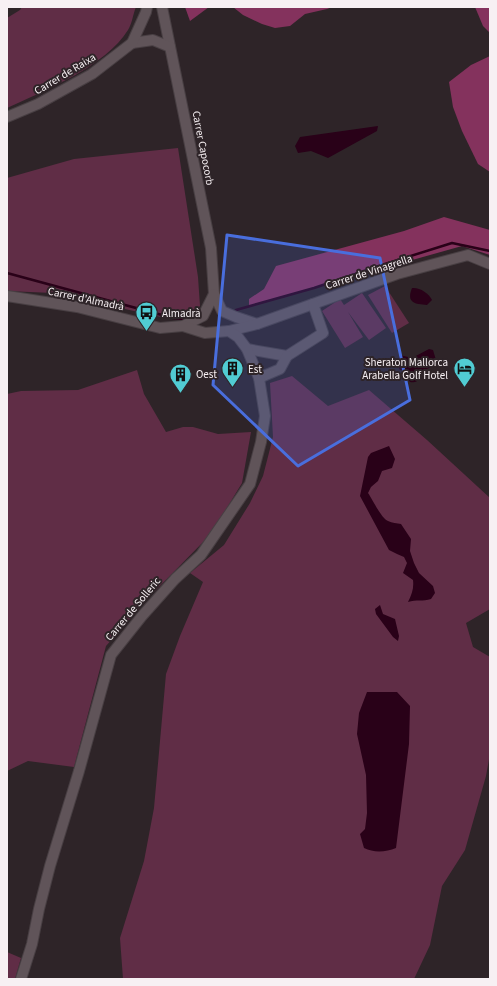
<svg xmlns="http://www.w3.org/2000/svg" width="497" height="986" viewBox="0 0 497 986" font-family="'Source Sans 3',sans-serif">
<rect width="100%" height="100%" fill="#2e2428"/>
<g fill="#602d46">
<path d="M22 7H136C133 14 132 24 128 30 106 66 44 91 7 108V18L20 10Z"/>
<polygon points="178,148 198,277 200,306 188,316 161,317 53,293 7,291 7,178 74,159"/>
<polygon points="385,286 409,323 392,333 368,295"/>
<polygon points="362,293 386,328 369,340 348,312 363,337 345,348 322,311 340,299 344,305"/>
<polygon points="137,370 144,394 166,432 183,427 193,427 218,434 251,432 242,483 211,534 150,596 106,646 74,767 28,761 7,771 7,394 21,391 78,390"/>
<polygon points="292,376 328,406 369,390 427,440 490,498 490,609 466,623 473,647 490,657 490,754 486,776 465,850 442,886 430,945 414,979 123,979 120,938 144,861 154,808 166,674 180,636 203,582 190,573 224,545 250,503 263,476 273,437 270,383"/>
<polygon points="7,952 21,958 15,979 7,979"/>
</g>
<g fill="#84325d">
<polygon points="185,7 209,7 190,21"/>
<polygon points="233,7 332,7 327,9 305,14 290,26 275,28 262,24 243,15"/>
<polygon points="475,7 490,7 490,33 483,26"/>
<polygon points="490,56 490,172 478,164 462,131 453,107 449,82 471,65"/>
<polygon points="444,217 490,230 490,255 462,246 249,306 249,299 264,289 276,266 404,231"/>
</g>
<g fill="#290118">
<polygon points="378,126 377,131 328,158 311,151 298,153 295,146 300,137"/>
<path d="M412 288C419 287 429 293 432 300L427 305C415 304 406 303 412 288Z"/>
<path d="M429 349 433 350 436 360 432 367 424 370C420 377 419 384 410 382L407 377 408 372 405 370H400C395 361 398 363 400 355L412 358Z"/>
<path d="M389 446 395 459 392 468 382 471 378 481 371 487 368 493C373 500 381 518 388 521 392 523 397 523 401 524L411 539 410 551 414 563 419 573 433 586 435 593 431 599C423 602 416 599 408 602 412 594 414 588 413 580L403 573 407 563 404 557 397 554 389 550 360 496 368 457 371 453Z"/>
<polygon points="380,605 383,614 395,619 399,636 398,641 393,637 376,614 375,609"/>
<path d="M367 692H397L410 706 409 744 396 848C386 852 374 853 364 848L360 834 365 829 367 813 366 775 357 734 359 713Z"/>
</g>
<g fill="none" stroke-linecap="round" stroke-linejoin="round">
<g stroke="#290118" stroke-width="2.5">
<polyline points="7,273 173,318 185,319"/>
<polyline points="236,310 314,288 382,265 452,243 490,251"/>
</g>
<defs>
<g id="minor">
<polyline points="162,7 211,248 214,294 222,311 236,317 257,324"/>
<polyline points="132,43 153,40 170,47"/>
<polyline points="7,117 38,104 92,74 132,43 146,12 147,7"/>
<polyline points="7,296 77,307 160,328 183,326 203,316 214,294"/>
<polyline points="183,326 205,333 229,331 257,324 397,274 468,255 490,264"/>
<polyline points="247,349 287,356 323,333 313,304"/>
<polyline points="259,378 280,369 287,356"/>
<polyline points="21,979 32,944 39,909 50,866 79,771 111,655 142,616 175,579 201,555 250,484 261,442 265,416 259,378 247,349 238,337 229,331"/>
</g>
</defs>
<use href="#minor" stroke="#483f43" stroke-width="12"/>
<use href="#minor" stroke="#605459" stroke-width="10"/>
</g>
<path fill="#496edd" fill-opacity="0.2" stroke="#496edd" stroke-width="3" stroke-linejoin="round" d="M227 235 380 258 410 400 298 466 213 385Z"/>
<defs>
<symbol id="bus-pin" viewBox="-11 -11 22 30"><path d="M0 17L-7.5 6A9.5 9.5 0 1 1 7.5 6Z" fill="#51ccd3" stroke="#2e2428"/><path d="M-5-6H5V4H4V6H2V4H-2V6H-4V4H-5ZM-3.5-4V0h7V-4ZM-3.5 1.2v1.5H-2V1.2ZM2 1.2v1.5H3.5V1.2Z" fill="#111"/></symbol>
<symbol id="hotel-pin" viewBox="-11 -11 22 30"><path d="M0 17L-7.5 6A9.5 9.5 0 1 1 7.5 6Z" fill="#51ccd3" stroke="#2e2428"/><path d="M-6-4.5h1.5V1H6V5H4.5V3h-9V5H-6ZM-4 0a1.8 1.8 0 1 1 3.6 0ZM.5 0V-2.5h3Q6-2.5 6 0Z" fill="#111"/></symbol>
<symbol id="building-pin" viewBox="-11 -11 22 30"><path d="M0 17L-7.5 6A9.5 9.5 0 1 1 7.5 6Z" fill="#51ccd3" stroke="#2e2428"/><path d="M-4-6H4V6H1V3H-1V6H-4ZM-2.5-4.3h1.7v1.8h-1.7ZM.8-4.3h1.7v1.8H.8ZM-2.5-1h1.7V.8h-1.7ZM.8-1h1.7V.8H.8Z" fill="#111"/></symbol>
</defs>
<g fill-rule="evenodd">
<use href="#bus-pin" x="134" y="300" width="25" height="34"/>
<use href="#hotel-pin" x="452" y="356" width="25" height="34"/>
<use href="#building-pin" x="220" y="356" width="25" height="34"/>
<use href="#building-pin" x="168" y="362" width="25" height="34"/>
</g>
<g text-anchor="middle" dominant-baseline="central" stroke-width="4" stroke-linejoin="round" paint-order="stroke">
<g font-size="11" fill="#f7f0f3" stroke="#2e2428">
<text transform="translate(65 74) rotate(-31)">Carrer de Raixa</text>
<text transform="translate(203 148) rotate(79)">Carrer Capocorb</text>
<text transform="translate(369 272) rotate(-18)">Carrer de Vinagrella</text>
<text transform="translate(86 299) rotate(12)">Carrer d'Almadrà</text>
<text transform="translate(133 609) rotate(-50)">Carrer de Solleric</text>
</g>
<g font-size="11" fill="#f7f0f3" stroke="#2e2428" text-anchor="start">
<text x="162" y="313">Almadrà</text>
<text x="448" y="362" text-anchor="end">Sheraton Mallorca<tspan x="448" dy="13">Arabella Golf Hotel</tspan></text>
<text x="248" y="369">Est</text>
<text x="196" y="374">Oest</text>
</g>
</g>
<rect width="497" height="986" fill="none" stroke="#f7f0f3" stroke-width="16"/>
</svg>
